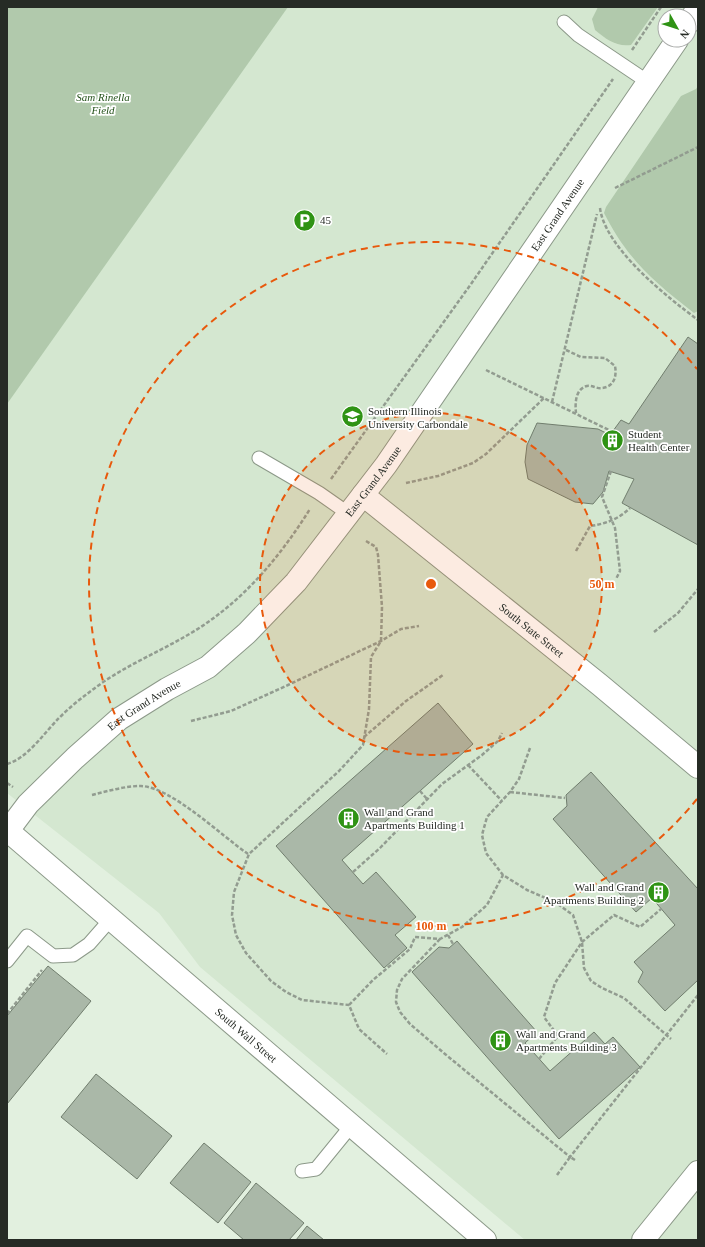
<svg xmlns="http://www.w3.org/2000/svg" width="705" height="1247" viewBox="0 0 705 1247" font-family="'Times New Roman',serif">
<rect width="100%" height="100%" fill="#e2f0df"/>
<path fill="#d4e7d0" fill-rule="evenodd" d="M7 7H698V1240H525L200 967 159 913 7 793ZM665 16H689V40H665Z"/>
<g fill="#b1c9ac">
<polygon points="7,7 288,7 7,404"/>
<path d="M598 7H658L631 45C616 47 606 39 595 30L592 19Z"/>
<path d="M698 86V311L694 313C653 281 628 260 604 213L606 207 681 96 696 89Z"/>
</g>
<g fill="#aab8a8" stroke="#717e6e">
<polygon points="688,337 698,344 698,545 622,503 634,479 609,471 603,492 593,504 575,502 528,479 525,462 527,445 537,423 598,429 610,435 621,420 629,424"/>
<polygon points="438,703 473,744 342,860 363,884 376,872 416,917 395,935 407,948 384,968 276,846"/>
<polygon points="591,772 698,889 698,980 665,1011 638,982 643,972 634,962 675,925 652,898 636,912 553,819 567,806 566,795"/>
<polygon points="457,941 537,1032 525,1043 550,1071 594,1032 605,1044 613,1037 640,1067 559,1139 412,972 439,947 449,948"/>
<polygon points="48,966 91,1001 7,1104 7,1016"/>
<polygon points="96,1074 172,1136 137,1179 61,1117"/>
<polygon points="204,1143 251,1182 218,1223 170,1183"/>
<polygon points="256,1183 304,1223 289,1240 244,1240 224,1223"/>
<polygon points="307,1226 324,1240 296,1240"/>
</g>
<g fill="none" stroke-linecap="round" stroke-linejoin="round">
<defs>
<g id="lane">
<polyline points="564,22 578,35 648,82"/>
<polyline points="259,458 319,493 349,514"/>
<polyline points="7,961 27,936 53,956 73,955 89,944 110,920"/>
<polyline points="302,1171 316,1169 351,1126"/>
</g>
<g id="street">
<path id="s1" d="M363 495 600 685 698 767"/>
<polyline points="643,1240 698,1172"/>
</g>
<g id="secondary">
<polyline points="689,22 698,8"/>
<path id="s2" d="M7 830 485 1240"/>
<path id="s3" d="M7 832 28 804 75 758 119 719 167 689 208 667 247 633 296 582 386 465 677 40"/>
</g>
</defs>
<use href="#lane" stroke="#8c9989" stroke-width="15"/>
<use href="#street" stroke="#8c9989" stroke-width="24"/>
<use href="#secondary" stroke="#8c9989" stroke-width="24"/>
<g stroke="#929c90" stroke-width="2.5" stroke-dasharray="4 2" stroke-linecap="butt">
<polyline points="632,50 661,7"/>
<polyline points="615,188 698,147"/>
<path d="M600 208C605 248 667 297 698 320"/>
<path d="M566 350 581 357 605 358 615 366C617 376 614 387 602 388 597 389 592 385 587 386 575 389 575 404 576 413"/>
<polyline points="486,370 613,432"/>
<polyline points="552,402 597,214"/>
<polyline points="611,471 602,497 615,528 620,571 616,579"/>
<polyline points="331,479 471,284 613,79"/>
<polyline points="406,483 438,476 473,463 486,454 544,398"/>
<polyline points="366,541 376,547 378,555 382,607 381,641 371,657 369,709 363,745 339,771 249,854 234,892 232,915 236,935 246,953 271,981 286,992 302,1000 349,1005 359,1029 387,1054"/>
<path d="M576 551 590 526C605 524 619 519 630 508"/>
<polyline points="654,632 678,613 698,589"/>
<polyline points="191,721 231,711 288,685 381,641 401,629 419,626"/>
<polyline points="364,737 406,701 443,675"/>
<polyline points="530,748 519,779 510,792 487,817 482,835 486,853 503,875 527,890 555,902 573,915 582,942 584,968 591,981 602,988 624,998 671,1039"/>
<path d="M7 764C28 758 44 733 59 718 69 708 80 699 91 691 120 668 155 654 186 636 239 606 278 560 310 509"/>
<polyline points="468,765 502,801"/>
<polyline points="7,783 13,787"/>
<polyline points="420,791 427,799"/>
<polyline points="510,792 565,798"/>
<path d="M92 795C108 791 125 786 141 786 171 787 222 836 248 854"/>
<polyline points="353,872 380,848 442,784 482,755 498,741 502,733"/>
<polyline points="448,935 453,944"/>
<polyline points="440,939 402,979 397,990 396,1002 400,1012 410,1024 445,1054 570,1157 698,995"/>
<polyline points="349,1005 373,980 410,949 415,937 440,939 462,927 487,905 503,875"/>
<polyline points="7,1014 42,970"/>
<polyline points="539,1059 558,1036 544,1017 555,983 582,942 614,915 640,927 661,909"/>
<polyline points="557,1175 570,1157 575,1160"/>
</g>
<use href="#lane" stroke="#fff" stroke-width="13"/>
<use href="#street" stroke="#fff" stroke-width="22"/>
<use href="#secondary" stroke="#fff" stroke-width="22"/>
</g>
<circle cx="431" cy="584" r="171" fill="#e8590c" fill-opacity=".12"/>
<g fill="none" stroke="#e8590c" stroke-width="2" stroke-dasharray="7 5">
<circle cx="431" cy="584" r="171"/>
<path d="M697 799A342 342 0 1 1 697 369"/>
</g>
<defs>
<symbol id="parking-disc" viewBox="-11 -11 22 22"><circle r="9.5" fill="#2f9314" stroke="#fff"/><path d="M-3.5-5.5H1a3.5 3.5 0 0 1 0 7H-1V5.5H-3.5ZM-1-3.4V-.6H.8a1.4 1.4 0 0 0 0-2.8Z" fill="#fff"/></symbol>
<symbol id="university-disc" viewBox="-11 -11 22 22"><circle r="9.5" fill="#2f9314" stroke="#fff"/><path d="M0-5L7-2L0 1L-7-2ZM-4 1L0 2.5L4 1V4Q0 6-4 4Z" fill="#fff"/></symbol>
<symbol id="building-disc" viewBox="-11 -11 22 22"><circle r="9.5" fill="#2f9314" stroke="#fff"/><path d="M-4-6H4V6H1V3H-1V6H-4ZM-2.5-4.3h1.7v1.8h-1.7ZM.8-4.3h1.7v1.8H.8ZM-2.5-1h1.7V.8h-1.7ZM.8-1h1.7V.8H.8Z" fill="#fff"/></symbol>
</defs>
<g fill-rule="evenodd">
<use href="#parking-disc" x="292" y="208" width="25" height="25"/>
<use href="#university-disc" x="340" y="404" width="25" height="25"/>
<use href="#building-disc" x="600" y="428" width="25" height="25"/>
<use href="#building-disc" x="336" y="806" width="25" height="25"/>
<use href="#building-disc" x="646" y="880" width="25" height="25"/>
<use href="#building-disc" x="488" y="1028" width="25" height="25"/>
</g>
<g text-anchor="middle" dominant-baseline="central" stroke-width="3.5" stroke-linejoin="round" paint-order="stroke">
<g font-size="11" font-style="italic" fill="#235119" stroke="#fff">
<text x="103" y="97">Sam Rinella<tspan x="103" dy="13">Field</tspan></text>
</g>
<g font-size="11" fill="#262b25" stroke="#fff">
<text stroke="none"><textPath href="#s3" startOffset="836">East Grand Avenue</textPath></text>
<text stroke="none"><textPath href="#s3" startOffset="512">East Grand Avenue</textPath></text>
<text stroke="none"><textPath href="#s1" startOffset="216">South State Street</textPath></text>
<text stroke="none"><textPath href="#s3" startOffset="188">East Grand Avenue</textPath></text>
<text stroke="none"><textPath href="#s2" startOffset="315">South Wall Street</textPath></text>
</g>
<g font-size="11" fill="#262b25" stroke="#fff" text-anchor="start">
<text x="320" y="220">45</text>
<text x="368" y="411">Southern Illinois<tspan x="368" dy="13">University Carbondale</tspan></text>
<text x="628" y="434">Student<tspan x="628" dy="13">Health Center</tspan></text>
<text x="364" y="812">Wall and Grand<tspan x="364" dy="13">Apartments Building 1</tspan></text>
<text x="644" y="887" text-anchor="end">Wall and Grand<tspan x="644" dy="13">Apartments Building 2</tspan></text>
<text x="516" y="1034">Wall and Grand<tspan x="516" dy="13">Apartments Building 3</tspan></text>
</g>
</g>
<circle cx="431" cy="584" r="6" fill="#e8590c" stroke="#fff" stroke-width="2"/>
<g font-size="12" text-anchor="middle" font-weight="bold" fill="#e8590c" stroke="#fff" stroke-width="3.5" stroke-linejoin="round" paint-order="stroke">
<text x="602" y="588">50 m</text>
<text x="431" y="930">100 m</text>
</g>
<rect width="705" height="1247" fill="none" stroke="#262b25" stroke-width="16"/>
<g transform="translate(677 28) rotate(129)"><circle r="19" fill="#ffffff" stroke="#a8aaa8"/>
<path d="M0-3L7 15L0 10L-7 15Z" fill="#2f9314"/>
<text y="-6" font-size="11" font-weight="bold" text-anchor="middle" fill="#262b25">N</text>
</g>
</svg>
